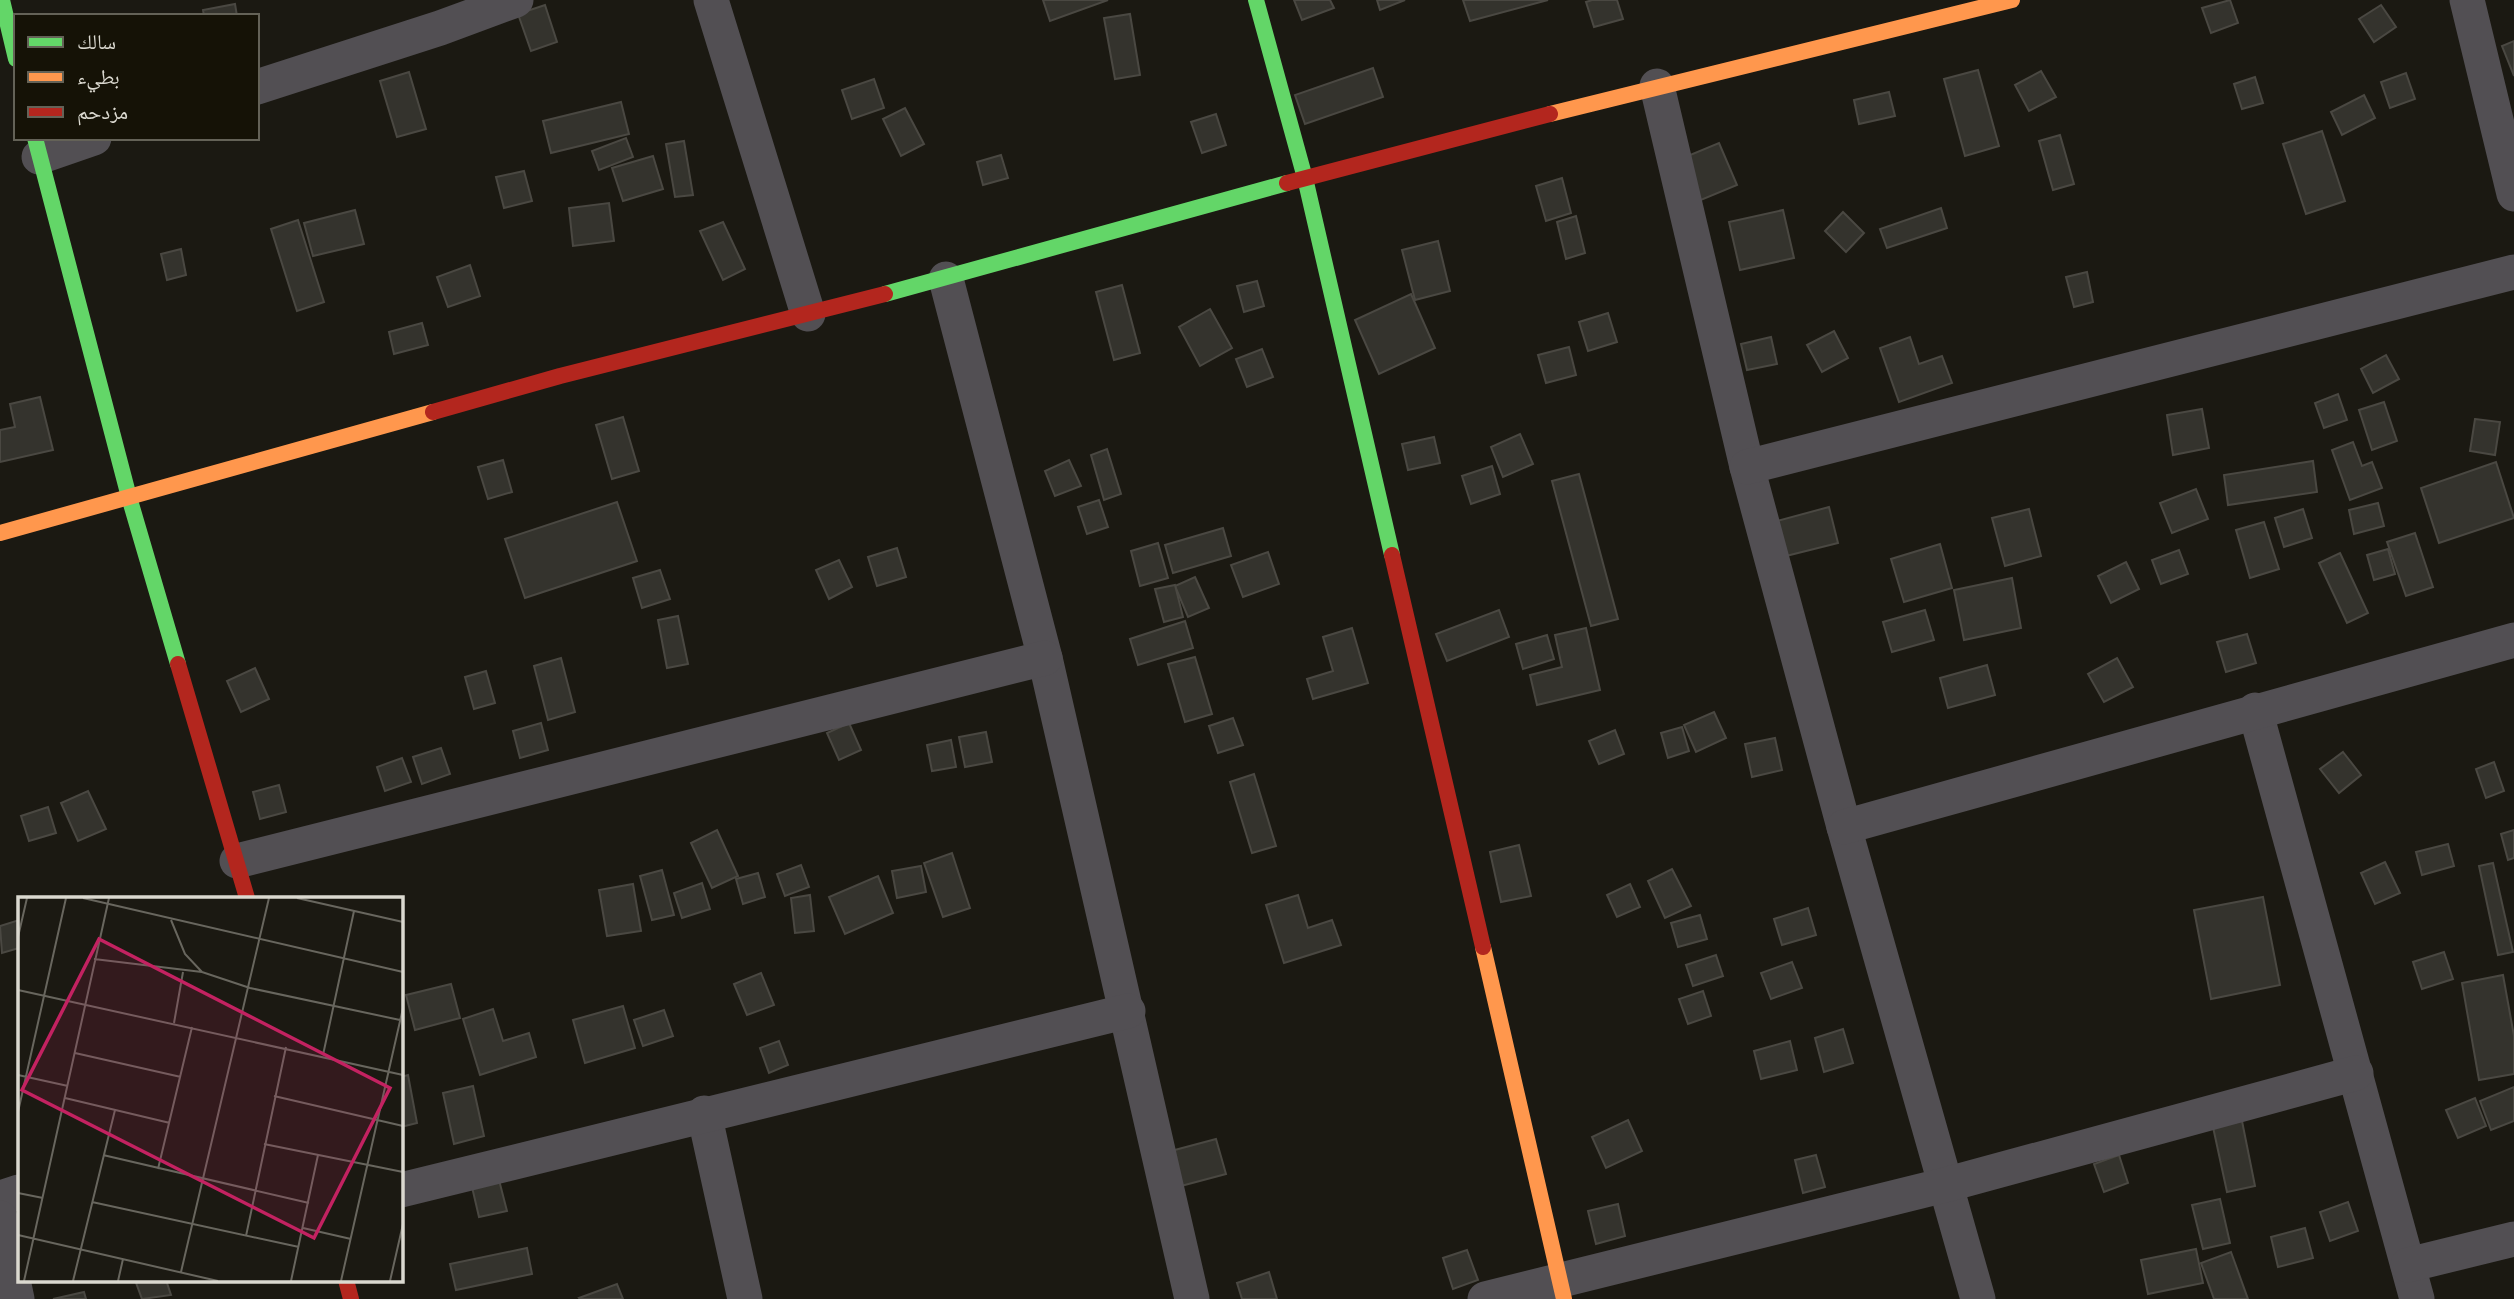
<svg xmlns="http://www.w3.org/2000/svg" width="2514" height="1299" viewBox="0 0 2514 1299" font-family="'Fira Sans','Noto Naskh Arabic',sans-serif">
<rect width="100%" height="100%" fill="#1b1912"/>
<g fill="#34332d" stroke="#4a4842" stroke-width="2">
<polygon points="1043,0 1108,0 1050,21"/>
<polygon points="1294,0 1330,0 1334,8 1302,20"/>
<polygon points="1377,0 1405,0 1380,10"/>
<polygon points="1463,0 1548,0 1470,21"/>
<polygon points="1592,0 1617,0 1623,19 1594,27 1586,2"/>
<polygon points="2230,0 2238,23 2211,33 2202,8"/>
<polygon points="235,4 237,16 204,16 203,10"/>
<polygon points="545,5 557,42 531,51 518,14"/>
<polygon points="2381,5 2396,27 2374,42 2359,19"/>
<polygon points="1130,14 1140,75 1115,79 1104,18"/>
<polygon points="2514,41 2514,76 2502,46"/>
<polygon points="1373,68 1383,97 1305,124 1295,95"/>
<polygon points="1978,70 1999,146 1965,156 1944,79"/>
<polygon points="2041,71 2056,97 2029,111 2015,85"/>
<polygon points="409,72 426,129 397,137 380,81"/>
<polygon points="2406,73 2415,99 2390,108 2381,82"/>
<polygon points="2255,77 2263,103 2242,109 2234,84"/>
<polygon points="874,79 884,108 852,119 842,90"/>
<polygon points="1889,92 1895,116 1859,124 1854,100"/>
<polygon points="2364,95 2375,118 2342,135 2331,112"/>
<polygon points="621,102 629,134 551,153 543,121"/>
<polygon points="905,108 924,144 901,156 883,119"/>
<polygon points="1216,114 1226,145 1202,153 1191,122"/>
<polygon points="2322,131 2345,201 2306,214 2283,144"/>
<polygon points="2060,135 2074,184 2053,190 2039,141"/>
<polygon points="626,138 633,157 599,170 592,151"/>
<polygon points="684,141 693,195 675,197 666,144"/>
<polygon points="1719,143 1737,185 1696,202 1678,160"/>
<polygon points="1001,155 1008,178 983,185 977,162"/>
<polygon points="653,156 663,189 623,201 612,168"/>
<polygon points="524,171 532,201 504,208 496,177"/>
<polygon points="1562,178 1571,213 1546,221 1536,186"/>
<polygon points="609,203 614,241 573,246 569,208"/>
<polygon points="1941,208 1947,228 1887,248 1880,229"/>
<polygon points="355,210 364,244 313,256 304,223"/>
<polygon points="1783,210 1794,258 1740,270 1729,222"/>
<polygon points="1843,212 1864,233 1846,252 1825,231"/>
<polygon points="1576,216 1585,253 1566,259 1557,222"/>
<polygon points="298,220 324,302 297,311 271,229"/>
<polygon points="723,222 745,269 723,280 700,231"/>
<polygon points="1438,241 1450,291 1415,300 1402,250"/>
<polygon points="181,249 186,275 167,280 161,254"/>
<polygon points="470,265 480,296 448,307 437,277"/>
<polygon points="2087,272 2093,302 2074,307 2066,277"/>
<polygon points="1257,281 1264,306 1244,312 1237,286"/>
<polygon points="1122,285 1140,353 1114,360 1096,292"/>
<polygon points="1411,294 1435,348 1379,374 1355,320"/>
<polygon points="1210,309 1232,348 1200,366 1179,327"/>
<polygon points="1608,313 1617,342 1588,351 1579,322"/>
<polygon points="422,323 428,345 394,354 389,332"/>
<polygon points="1834,331 1848,358 1822,372 1807,345"/>
<polygon points="1771,337 1777,364 1747,370 1741,344"/>
<polygon points="1910,337 1919,364 1942,356 1952,383 1899,402 1880,348"/>
<polygon points="1569,347 1576,375 1546,383 1538,355"/>
<polygon points="1262,349 1273,377 1247,387 1236,359"/>
<polygon points="2386,355 2399,379 2373,393 2361,369"/>
<polygon points="2338,394 2347,420 2324,428 2315,403"/>
<polygon points="40,397 53,450 0,462 0,430 15,427 10,404"/>
<polygon points="2384,402 2397,441 2372,450 2359,410"/>
<polygon points="2202,409 2209,448 2173,455 2167,415"/>
<polygon points="623,417 639,471 612,479 596,425"/>
<polygon points="2475,419 2500,422 2495,455 2470,451"/>
<polygon points="1520,434 1533,464 1503,477 1491,447"/>
<polygon points="1434,437 1440,463 1408,470 1402,444"/>
<polygon points="2353,442 2362,466 2372,462 2382,488 2350,500 2332,450"/>
<polygon points="1107,449 1121,494 1104,500 1091,455"/>
<polygon points="503,460 512,492 488,499 478,467"/>
<polygon points="1069,460 1081,486 1055,496 1045,471"/>
<polygon points="2313,461 2317,492 2228,505 2224,475"/>
<polygon points="2496,462 2514,518 2439,543 2421,488"/>
<polygon points="1492,466 1500,494 1471,504 1462,476"/>
<polygon points="1579,474 1618,619 1591,626 1552,481"/>
<polygon points="2196,489 2208,519 2172,533 2160,503"/>
<polygon points="1099,500 1108,527 1087,534 1078,507"/>
<polygon points="617,502 637,561 525,598 505,539"/>
<polygon points="2378,503 2384,526 2354,534 2349,510"/>
<polygon points="1829,507 1838,543 1786,556 1777,521"/>
<polygon points="2029,509 2041,556 2005,566 1992,518"/>
<polygon points="2303,509 2312,538 2284,547 2275,518"/>
<polygon points="2264,522 2279,569 2250,578 2236,530"/>
<polygon points="1223,528 1231,556 1173,573 1165,545"/>
<polygon points="2415,533 2433,587 2406,596 2387,542"/>
<polygon points="1158,543 1168,578 1140,586 1131,551"/>
<polygon points="1940,544 1952,588 1904,602 1891,559"/>
<polygon points="897,548 906,577 877,586 868,557"/>
<polygon points="2388,549 2395,574 2374,580 2367,555"/>
<polygon points="2179,550 2188,574 2161,584 2152,560"/>
<polygon points="1268,552 1279,584 1243,597 1231,565"/>
<polygon points="2340,553 2368,613 2347,623 2319,563"/>
<polygon points="839,560 852,587 829,599 816,570"/>
<polygon points="2126,562 2139,589 2111,603 2098,576"/>
<polygon points="660,570 670,599 642,608 633,578"/>
<polygon points="1195,577 1209,608 1188,617 1175,586"/>
<polygon points="2012,578 2021,628 1964,640 1954,590"/>
<polygon points="1175,585 1183,617 1164,622 1155,589"/>
<polygon points="1499,610 1509,637 1447,661 1436,634"/>
<polygon points="1925,610 1934,640 1892,652 1883,622"/>
<polygon points="678,616 688,664 667,668 658,620"/>
<polygon points="1185,621 1193,648 1138,665 1130,639"/>
<polygon points="1352,628 1368,683 1313,699 1307,679 1333,671 1323,637"/>
<polygon points="1586,628 1600,690 1537,705 1530,675 1562,667 1555,635"/>
<polygon points="2247,634 2256,663 2226,672 2217,642"/>
<polygon points="1547,635 1554,659 1523,669 1516,644"/>
<polygon points="1195,657 1212,714 1185,722 1168,664"/>
<polygon points="561,658 575,712 548,720 534,666"/>
<polygon points="2117,658 2133,687 2104,702 2088,674"/>
<polygon points="1987,665 1995,695 1948,708 1940,678"/>
<polygon points="255,668 269,699 241,712 227,681"/>
<polygon points="486,671 495,703 474,709 465,677"/>
<polygon points="1714,712 1726,738 1696,752 1684,725"/>
<polygon points="1233,718 1243,745 1218,753 1209,726"/>
<polygon points="541,723 548,750 520,758 513,731"/>
<polygon points="849,723 861,750 839,760 827,733"/>
<polygon points="1682,727 1689,751 1668,758 1661,733"/>
<polygon points="1615,730 1624,754 1599,764 1589,741"/>
<polygon points="986,732 992,762 965,767 959,737"/>
<polygon points="1775,738 1782,770 1752,777 1745,744"/>
<polygon points="951,740 956,767 932,771 927,745"/>
<polygon points="441,748 450,774 422,784 413,757"/>
<polygon points="2343,752 2361,775 2339,793 2320,769"/>
<polygon points="402,758 411,782 385,791 377,767"/>
<polygon points="2494,762 2504,791 2486,798 2476,769"/>
<polygon points="1254,774 1276,846 1252,853 1230,782"/>
<polygon points="279,785 286,812 260,819 253,792"/>
<polygon points="88,791 106,829 78,841 61,803"/>
<polygon points="48,807 56,833 29,841 21,816"/>
<polygon points="717,830 738,876 712,888 691,843"/>
<polygon points="2514,830 2514,858 2508,860 2501,834"/>
<polygon points="2448,844 2454,866 2422,875 2416,852"/>
<polygon points="1519,845 1531,896 1501,902 1490,852"/>
<polygon points="952,853 970,908 943,917 924,863"/>
<polygon points="2385,862 2400,893 2375,904 2361,873"/>
<polygon points="2493,863 2513,952 2498,955 2479,866"/>
<polygon points="801,865 809,887 785,896 777,874"/>
<polygon points="921,866 926,892 897,898 892,871"/>
<polygon points="1672,869 1691,906 1665,918 1648,881"/>
<polygon points="662,870 674,915 652,920 640,876"/>
<polygon points="758,873 765,897 743,904 736,879"/>
<polygon points="878,876 893,913 845,934 829,897"/>
<polygon points="702,883 710,909 682,918 674,893"/>
<polygon points="633,884 641,931 607,936 599,890"/>
<polygon points="1630,884 1640,907 1617,917 1607,895"/>
<polygon points="810,895 814,931 795,933 791,898"/>
<polygon points="1298,895 1308,928 1332,920 1341,945 1284,963 1266,905"/>
<polygon points="2263,897 2280,985 2211,999 2194,910"/>
<polygon points="1808,908 1816,935 1782,945 1774,919"/>
<polygon points="1700,915 1707,939 1678,947 1671,923"/>
<polygon points="19,920 19,948 2,953 0,926"/>
<polygon points="2444,952 2453,979 2422,989 2413,962"/>
<polygon points="1716,955 1723,976 1693,986 1686,965"/>
<polygon points="1792,962 1802,988 1771,999 1761,973"/>
<polygon points="761,973 774,1005 747,1015 734,984"/>
<polygon points="2503,975 2514,1036 2514,1074 2479,1080 2462,983"/>
<polygon points="451,984 460,1018 415,1030 406,995"/>
<polygon points="1703,991 1711,1016 1688,1024 1679,999"/>
<polygon points="623,1006 635,1048 585,1063 573,1020"/>
<polygon points="493,1009 503,1041 529,1033 536,1057 480,1075 463,1019"/>
<polygon points="664,1010 673,1036 643,1046 634,1020"/>
<polygon points="1843,1029 1853,1063 1824,1072 1815,1038"/>
<polygon points="779,1041 788,1065 769,1073 760,1048"/>
<polygon points="1790,1041 1797,1070 1761,1079 1754,1051"/>
<polygon points="408,1075 417,1123 401,1127 401,1077"/>
<polygon points="473,1086 484,1136 454,1144 443,1093"/>
<polygon points="2514,1087 2514,1121 2491,1130 2480,1101"/>
<polygon points="2475,1098 2486,1126 2458,1138 2446,1110"/>
<polygon points="1628,1120 1642,1151 1606,1168 1592,1137"/>
<polygon points="2242,1121 2255,1186 2227,1192 2213,1127"/>
<polygon points="1216,1139 1226,1174 1181,1186 1171,1151"/>
<polygon points="1816,1155 1825,1187 1803,1193 1795,1160"/>
<polygon points="2119,1155 2128,1183 2104,1192 2094,1164"/>
<polygon points="499,1180 507,1211 479,1217 472,1187"/>
<polygon points="2220,1199 2230,1243 2203,1249 2192,1205"/>
<polygon points="2348,1202 2358,1231 2330,1241 2320,1212"/>
<polygon points="1618,1204 1625,1236 1596,1244 1588,1211"/>
<polygon points="2305,1228 2313,1258 2278,1267 2271,1237"/>
<polygon points="527,1248 532,1274 456,1290 450,1264"/>
<polygon points="2196,1249 2203,1283 2148,1294 2141,1260"/>
<polygon points="1467,1250 1478,1280 1453,1289 1443,1258"/>
<polygon points="2231,1252 2248,1299 2214,1299 2201,1263"/>
<polygon points="1269,1272 1277,1299 1242,1299 1237,1283"/>
<polygon points="135,1280 166,1280 171,1295 142,1299"/>
<polygon points="617,1284 623,1299 580,1299 579,1298"/>
<polygon points="84,1292 86,1299 53,1299"/>
</g>
<g fill="none" stroke-linecap="round" stroke-linejoin="round">
<g stroke="#524f53" stroke-width="35">
<polyline points="711,0 808,314"/>
<polyline points="2467,0 2514,194"/>
<polyline points="1657,86 1747,467 1844,827 1978,1299"/>
<polyline points="257,87 440,28 516,0"/>
<polyline points="39,157 94,138"/>
<polyline points="946,279 1045,658 1192,1299"/>
<polyline points="1747,467 2514,272"/>
<polyline points="2255,710 2417,1299"/>
<polyline points="1844,827 2514,640"/>
<polyline points="237,861 1045,658"/>
<polyline points="704,1113 745,1299"/>
<polyline points="401,1190 1128,1011"/>
<polyline points="0,1198 19,1192"/>
<polyline points="0,1218 17,1299"/>
<polyline points="2408,1265 2514,1239"/>
<polyline points="1485,1299 1945,1185 2356,1073"/>
</g>
<g stroke="#63d668" stroke-width="16">
<polyline points="2,0 16,59"/>
<polyline points="1256,0 1305,178 1392,555"/>
<polyline points="35,138 129,497 178,664"/>
<polyline points="885,294 1287,183"/>
</g>
<g stroke="#ff974d" stroke-width="16">
<polyline points="1550,114 2012,0"/>
<polyline points="0,533 433,412"/>
<polyline points="1483,947 1564,1299"/>
</g>
<g stroke="#b3261e" stroke-width="16">
<polyline points="1287,183 1550,114"/>
<polyline points="433,412 560,376 885,294"/>
<polyline points="1392,555 1483,947"/>
<polyline points="178,664 247,898"/>
<polyline points="346,1280 351,1299"/>
</g>
</g>
<g transform="translate(18 897)">
<rect width="385" height="385" fill="#1b1912"/>
<path fill="none" stroke="#68665e" stroke-width="2" d="M65 1 385 75M279 1 385 25M153 23 167 57 184 75M0 40 9 1M76 62 184 75 232 91 382 123M0 93 385 178M156 126 165 75M57 156 163 180M305 158 336 14M0 178 50 189M256 199 385 229M47 201 152 226M0 215 48 1M246 247 385 275M85 258 291 306M140 272 174 130M0 296 25 301M74 305 281 350M285 331 333 342M0 338 200 384M228 339 268 150M163 375 251 1M6 384 91 1M55 384 97 213M100 384 105 362M273 384 300 258M323 384 385 111M372 384 385 327"/>
<path fill="#c32261" fill-opacity="0.15" stroke="#c32261" stroke-width="3.5" d="M81 42 372 191 296 341 4 193Z"/>
<rect width="385" height="385" fill="none" stroke="#dbd9d0" stroke-width="3.5"/>
</g>
<rect x="14" y="14" width="245" height="126" fill="#151206" stroke="#646257" stroke-width="2"/>
<rect x="28" y="37" width="35" height="10" fill="#63d668" stroke="#646257" stroke-width="2"/>
<text x="77" y="49" font-size="21" fill="#dbd9d0">سالك</text>
<rect x="28" y="72" width="35" height="10" fill="#ff974d" stroke="#646257" stroke-width="2"/>
<text x="77" y="84" font-size="21" fill="#dbd9d0">بطيء</text>
<rect x="28" y="107" width="35" height="10" fill="#b3261e" stroke="#646257" stroke-width="2"/>
<text x="77" y="119" font-size="21" fill="#dbd9d0">مزدحم</text>
</svg>
